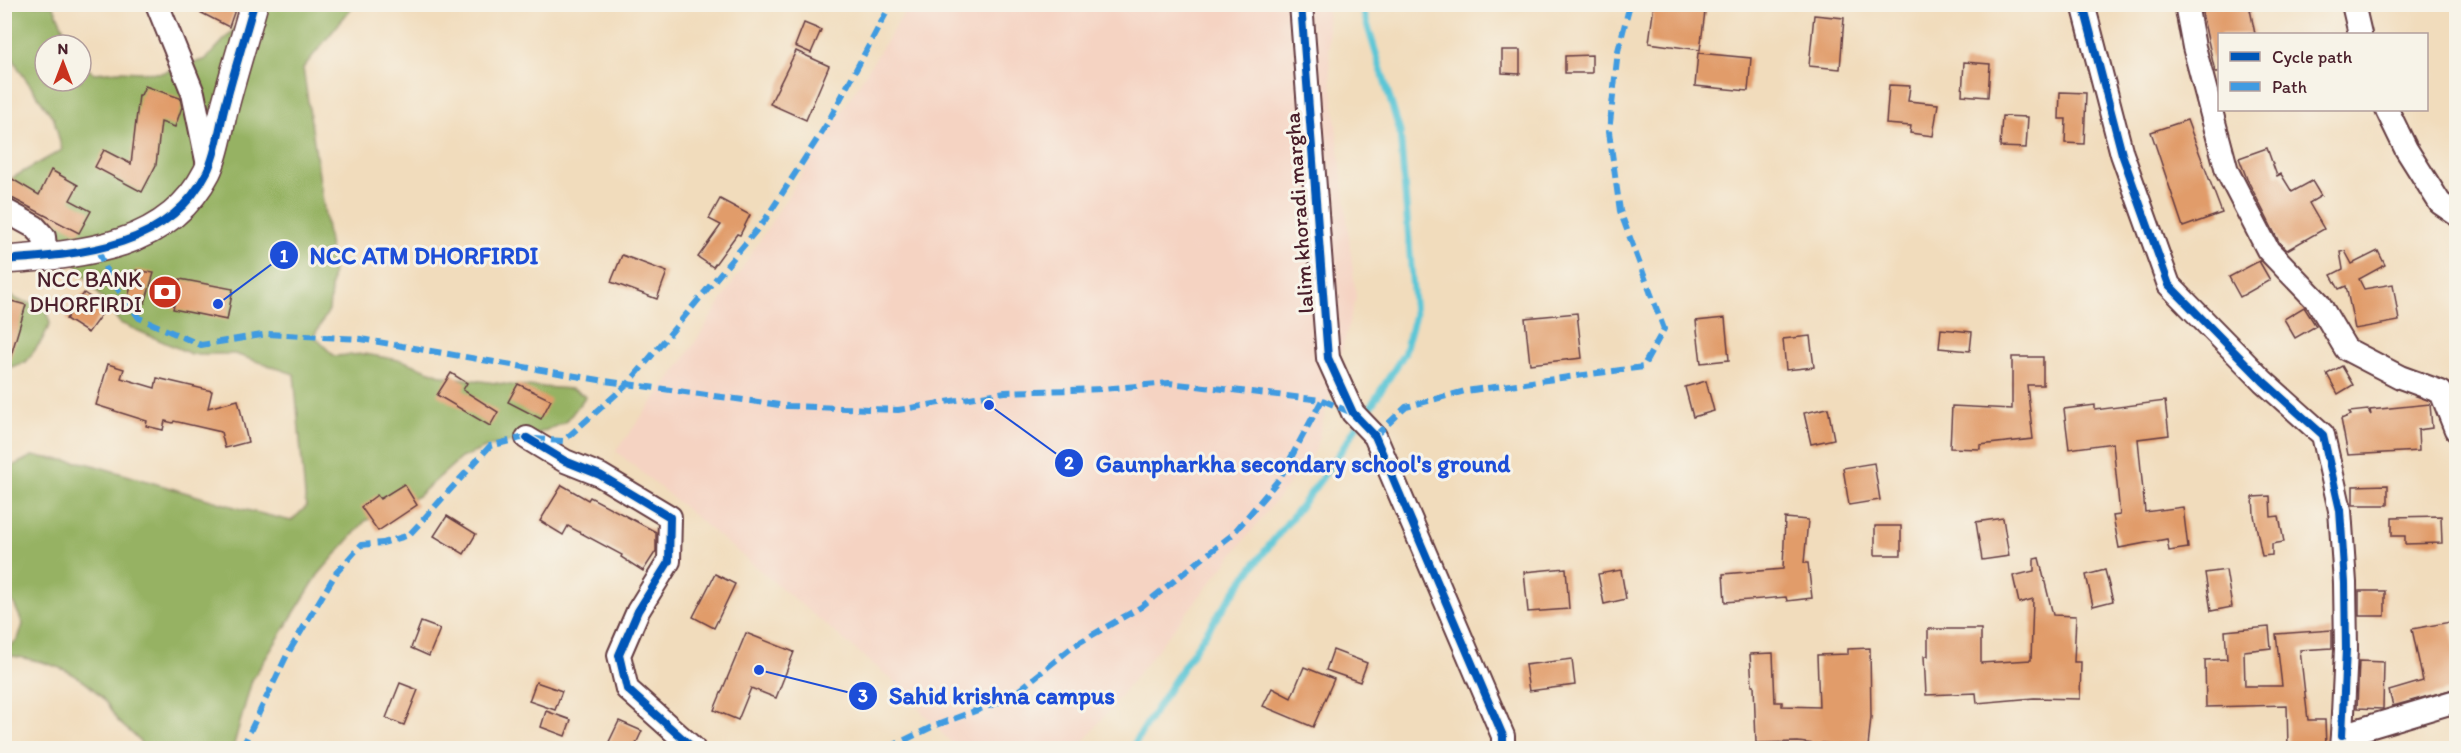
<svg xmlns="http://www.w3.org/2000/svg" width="2461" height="753" viewBox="0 0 2461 753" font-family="Itim,sans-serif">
<rect width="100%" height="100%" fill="#f7f3e8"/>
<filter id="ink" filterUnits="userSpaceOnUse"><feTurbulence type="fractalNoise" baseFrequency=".0167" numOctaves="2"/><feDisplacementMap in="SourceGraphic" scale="12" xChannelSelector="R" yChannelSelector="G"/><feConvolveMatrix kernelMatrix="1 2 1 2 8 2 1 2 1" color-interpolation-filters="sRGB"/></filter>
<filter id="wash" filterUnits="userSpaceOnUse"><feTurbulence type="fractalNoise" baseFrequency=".008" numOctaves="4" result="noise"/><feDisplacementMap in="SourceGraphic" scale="24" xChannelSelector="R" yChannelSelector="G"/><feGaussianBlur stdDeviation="1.35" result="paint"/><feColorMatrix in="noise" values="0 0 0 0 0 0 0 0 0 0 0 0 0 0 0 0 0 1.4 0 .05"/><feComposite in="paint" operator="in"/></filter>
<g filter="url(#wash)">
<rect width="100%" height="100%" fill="#f1dcbc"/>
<polygon fill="#f5d3c2" points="909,5 1327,5 1330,71 1356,297 1315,451 1079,748 956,748 891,679 616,451 685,358"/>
<g fill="#96b264" stroke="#706848" stroke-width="1.5">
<path d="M5 5H53L71 45H45V81H81V63L94 73 119 71 161 73 206 59 257 5H354L303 68 333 269 329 310 314 336 334 356 365 354 404 361 443 376 511 385 572 389 586 396 566 422 527 438 490 446 461 458 418 496 365 521 318 575 252 680 233 748H143C138 735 127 731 118 721 114 716 111 710 108 705 80 669 47 661 5 655V647H9L18 639 23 624 14 604 5 593V470L32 456 86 463 238 508 291 521 306 507 294 374 235 354H191L120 323 58 240 5 199V182L62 150 54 119 20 71 5 44Z"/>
<polygon points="5,293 20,301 46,306 50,324 42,340 26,362 5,369"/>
</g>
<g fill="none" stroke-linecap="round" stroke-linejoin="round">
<g stroke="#5cc6d6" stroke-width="7">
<polyline points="1361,4 1400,132 1415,315 1404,354 1371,406"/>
<path d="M1132 748C1165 694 1200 640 1237 588 1276 534 1322 485 1356 427"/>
</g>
</g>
<g id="blocks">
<g fill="#e19c6b">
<polygon points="184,4 237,4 229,27"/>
<polygon points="1654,4 1706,4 1700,50 1649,43"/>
<polygon points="2200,4 2249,4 2255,34 2220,34 2220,72 2215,72"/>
<polygon points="1814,15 1844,18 1840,69 1809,66"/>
<polygon points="804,23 821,30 811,53 795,46"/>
<polygon points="1502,50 1520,50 1520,74 1502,73"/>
<polygon points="796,51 829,66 806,120 770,104"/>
<polygon points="1698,53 1751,58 1748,91 1695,86"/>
<polygon points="1592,55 1592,73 1565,73 1565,56"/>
<polygon points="1964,62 1990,64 1988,97 1962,95"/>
<polygon points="1889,85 1910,86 1908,101 1938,104 1933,136 1910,133 1911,126 1886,124"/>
<polygon points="145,86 180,98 182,107 175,127 161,122 156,165 142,192 95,167 104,150 131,164 139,95 141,95"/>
<polygon points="2060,92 2086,93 2084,144 2065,143 2066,119 2059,119"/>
<polygon points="2002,116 2028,117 2026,148 2000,147"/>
<polygon points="2187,120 2222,213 2183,227 2151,132"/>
<polygon points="2267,148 2277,176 2281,174 2292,192 2312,181 2321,196 2309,203 2324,229 2287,250 2279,242 2247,179 2239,158"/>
<polygon points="51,170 78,185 70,200 91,211 79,233 4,194 4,174 39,195"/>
<polygon points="720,199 750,215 740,235 737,234 713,267 698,257 721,225 709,219"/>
<polygon points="2345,251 2352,264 2378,251 2385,265 2359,279 2364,289 2393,284 2399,321 2355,329 2346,286 2339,289 2331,275 2343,269 2340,252"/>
<polygon points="622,255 667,272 657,299 611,282"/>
<polygon points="2259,261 2270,280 2240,297 2229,277"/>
<polygon points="136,270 154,273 145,303 127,300"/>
<polygon points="180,279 233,289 227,320 173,309"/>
<polygon points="84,293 106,308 88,333 66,319"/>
<polygon points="4,299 26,305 9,362 4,362"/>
<polygon points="2304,307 2316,326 2295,338 2284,319"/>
<polygon points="1577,313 1582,358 1530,364 1525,318"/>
<polygon points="1725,318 1729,360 1701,363 1696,321"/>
<polygon points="1941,329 1972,332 1970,351 1939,348"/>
<polygon points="1810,336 1814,367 1786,370 1783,339"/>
<polygon points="2012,357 2043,357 2043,385 2027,385 2033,439 1980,445 1980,449 1950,448 1952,406 2012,409"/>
<polygon points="108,364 124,369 121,378 155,388 157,378 212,391 208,408 238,400 248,442 225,448 221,432 174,421 173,423 165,421 163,430 146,426 147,421 96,405"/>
<polygon points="2342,366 2353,385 2338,394 2327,374"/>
<polygon points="451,373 467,383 463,390 498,412 490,426 437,395"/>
<polygon points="1706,381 1714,411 1693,417 1685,387"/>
<polygon points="518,384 551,400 541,419 508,402"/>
<polygon points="2165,401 2169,435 2138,439 2145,512 2183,507 2188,548 2169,551 2167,539 2119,548 2113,516 2120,515 2113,443 2069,449 2064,409 2095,405 2095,410"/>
<polygon points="2430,404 2432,428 2418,430 2419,451 2348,455 2341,419 2351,415 2349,412 2368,410 2371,415 2370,410"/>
<polygon points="1828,408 1834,439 1811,444 1804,413"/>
<polygon points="1874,463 1880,500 1849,505 1843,468"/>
<polygon points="404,484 417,505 378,531 361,507 377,495 380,499"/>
<polygon points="562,485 588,500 590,497 656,532 656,551 643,571 621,557 622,555 568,526 563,535 540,521"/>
<polygon points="2388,485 2388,505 2353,505 2353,486"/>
<polygon points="2270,496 2271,517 2279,516 2284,542 2272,544 2272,555 2262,556 2254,515 2253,497"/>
<polygon points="447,516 476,534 464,554 434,536"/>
<polygon points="2441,516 2442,543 2405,544 2405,536 2392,536 2392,517"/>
<polygon points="1785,518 1808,520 1804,563 1808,563 1812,598 1787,601 1786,597 1725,602 1723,574 1783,569"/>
<polygon points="2003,518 2009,556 1982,560 1976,522"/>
<rect x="1875" y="526" width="26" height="29"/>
<polygon points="2039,558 2053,615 2076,616 2074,662 2081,662 2080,699 2034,698 1977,703 1976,693 1926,695 1924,656 1928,656 1928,629 1981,629 1981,663 2031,660 2033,599 2019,603 2013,576 2034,571 2034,559"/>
<polygon points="1566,568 1569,609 1528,612 1524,572"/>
<polygon points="1621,570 1626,599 1604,604 1598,574"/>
<polygon points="2105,570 2113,601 2093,606 2086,575"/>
<polygon points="2226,570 2232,607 2211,611 2205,573"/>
<polygon points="715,574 735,584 714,628 693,617"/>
<rect x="2359" y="591" width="26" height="25"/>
<polygon points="421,622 440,629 429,656 411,648"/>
<polygon points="2450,622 2457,656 2457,688 2393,706 2389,691 2423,681 2412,629"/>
<polygon points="2269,627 2271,648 2244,651 2245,686 2282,686 2276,634 2332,630 2332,648 2300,650 2308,720 2325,720 2326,748 2288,748 2287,705 2206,707 2205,660 2227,659 2225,631"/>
<polygon points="746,633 794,652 776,698 751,688 738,720 714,710"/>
<polygon points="1870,648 1871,717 1868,747 1822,743 1822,745 1798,742 1756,743 1754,685 1752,685 1750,654 1773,653 1775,702 1782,702 1782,706 1819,707 1817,655 1848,654 1848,649"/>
<polygon points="1333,650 1367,663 1360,682 1326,670"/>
<polygon points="1572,659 1575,685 1529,691 1525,665"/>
<polygon points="2359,661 2384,662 2383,709 2357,708"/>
<polygon points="1304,667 1334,679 1313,727 1263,706 1272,688 1291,698"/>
<polygon points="536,682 562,691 555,710 529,701"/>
<polygon points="400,683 418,690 404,725 386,718"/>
<polygon points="546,711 571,720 565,736 541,727"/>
<polygon points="619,721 642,731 634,748 606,748"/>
</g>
</g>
</g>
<g filter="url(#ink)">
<use href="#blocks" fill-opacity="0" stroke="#633b41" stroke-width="1.5"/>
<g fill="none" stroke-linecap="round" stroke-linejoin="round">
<defs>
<g id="minor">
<polyline points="157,4 193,93 209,170"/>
<polyline points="1301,4 1328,358 1353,413 1375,436 1503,736 1503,748"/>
<polyline points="2083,4 2122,154 2169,285 2263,381 2323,435 2340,510 2345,583 2346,649 2342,735"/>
<polyline points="2186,4 2194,47 2227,171 2268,250 2318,302 2346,349 2400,377 2441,392 2456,430"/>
<polyline points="2353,4 2360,34"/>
<polyline points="2387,110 2406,149 2440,203 2456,214"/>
<polyline points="4,210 35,227 44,237 46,257"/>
<polyline points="527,438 565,461 600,475 670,517 669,561 638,611 619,655 627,689 693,748"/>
<polyline points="2341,747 2342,735 2456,701"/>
</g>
<path id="tertiary" d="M4 260C81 254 168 249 207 172 216 154 219 130 224 110 233 75 244 40 254 4"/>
</defs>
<use href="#minor" stroke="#633b41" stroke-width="26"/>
<use href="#tertiary" stroke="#633b41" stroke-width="30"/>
<use href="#minor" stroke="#fff" stroke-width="22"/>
<use href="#tertiary" stroke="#fff" stroke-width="27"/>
<g stroke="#409be1" stroke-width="6" stroke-dasharray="12 6" stroke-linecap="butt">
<polyline points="98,250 109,277 139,318 201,345 268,334 361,339 605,381 787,406 898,410 1005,392 1103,389 1169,383 1322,400 1352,413"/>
<polyline points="1375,436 1406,407 1465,391 1643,367 1664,329 1620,211 1609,132 1618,51 1630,4"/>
<polyline points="242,748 287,655 336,573 361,545 383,543 409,535 490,446 521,438 563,441 628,384 765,220 827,124 891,4"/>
<polyline points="888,748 934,726 1008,699 1075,645 1141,607 1232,535 1280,478 1322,400"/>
</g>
<defs>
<g id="cycleway">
<polyline points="1301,4 1328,358 1353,413 1375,436 1503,736 1503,748"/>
<polyline points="2083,4 2122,154 2169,285 2263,381 2323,435 2340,510 2345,583 2346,649 2342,735"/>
<path d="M4 260C81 254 168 249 207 172 216 154 219 130 224 110 233 75 244 40 254 4"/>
<polyline points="527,438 565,461 600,475 670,517 669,561 638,611 619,655 627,689 693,748"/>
</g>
</defs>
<use href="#cycleway" stroke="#f7f3e8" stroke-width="11"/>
<use href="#cycleway" stroke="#0057b8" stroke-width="8"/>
</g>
</g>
<defs>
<symbol id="bank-disc" viewBox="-11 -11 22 22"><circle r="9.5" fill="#c8321e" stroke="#f7f3e8"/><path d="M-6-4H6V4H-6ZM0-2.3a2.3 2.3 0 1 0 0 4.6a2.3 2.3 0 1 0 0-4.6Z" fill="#fff"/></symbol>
</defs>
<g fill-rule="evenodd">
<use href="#bank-disc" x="146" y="273" width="38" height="38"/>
</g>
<g text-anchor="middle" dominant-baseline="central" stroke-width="6" stroke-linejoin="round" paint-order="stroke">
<g font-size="22" fill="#4a1f2b" stroke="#f7f3e8">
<text transform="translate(1299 213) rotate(-94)">lalim khoradi margha</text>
</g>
<g font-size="22" fill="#4a1f2b" stroke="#f7f3e8" text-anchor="end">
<text x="142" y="279">NCC BANK<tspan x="142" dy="25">DHORFIRDI</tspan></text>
</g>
</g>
<path fill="none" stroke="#1d4ed8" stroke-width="2" d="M218 304L284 255M989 405L1069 463M759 670L863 696"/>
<g fill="#1d4ed8" stroke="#f7f3e8" stroke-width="2">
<circle cx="218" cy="304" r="6"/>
<circle cx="989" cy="405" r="6"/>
<circle cx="759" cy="670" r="6"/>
<circle cx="284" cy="255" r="15"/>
<circle cx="1069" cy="463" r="15"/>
<circle cx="863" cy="696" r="15"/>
</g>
<g font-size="18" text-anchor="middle" font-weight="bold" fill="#fff">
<text x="284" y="262">1</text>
<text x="1069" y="469">2</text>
<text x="863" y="702">3</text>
</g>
<g font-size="24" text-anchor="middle" font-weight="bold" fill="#1d4ed8" stroke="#f7f3e8" stroke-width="6" stroke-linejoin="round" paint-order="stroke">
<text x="424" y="264">NCC ATM DHORFIRDI</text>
<text x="1303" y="472">Gaunpharkha secondary school's ground</text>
<text x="1002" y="704">Sahid krishna campus</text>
</g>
<rect width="2461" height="753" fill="none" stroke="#f7f3e8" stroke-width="24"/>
<rect x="2218" y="33" width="210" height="78" fill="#f7f3e8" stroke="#b29e9c" stroke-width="1.5"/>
<rect x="2230" y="52" width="30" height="9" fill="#0057b8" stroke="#b29e9c" stroke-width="1.5"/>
<text x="2272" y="63" font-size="18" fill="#4a1f2b">Cycle path</text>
<rect x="2230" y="82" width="30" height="9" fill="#409be1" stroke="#b29e9c" stroke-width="1.5"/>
<text x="2272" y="93" font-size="18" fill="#4a1f2b">Path</text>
<g transform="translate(63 63)"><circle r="28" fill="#f7f3e8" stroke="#b29e9c" stroke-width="1.5"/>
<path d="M0-4.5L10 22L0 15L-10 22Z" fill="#c8321e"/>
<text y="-9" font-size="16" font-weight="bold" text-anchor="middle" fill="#4a1f2b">N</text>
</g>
</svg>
